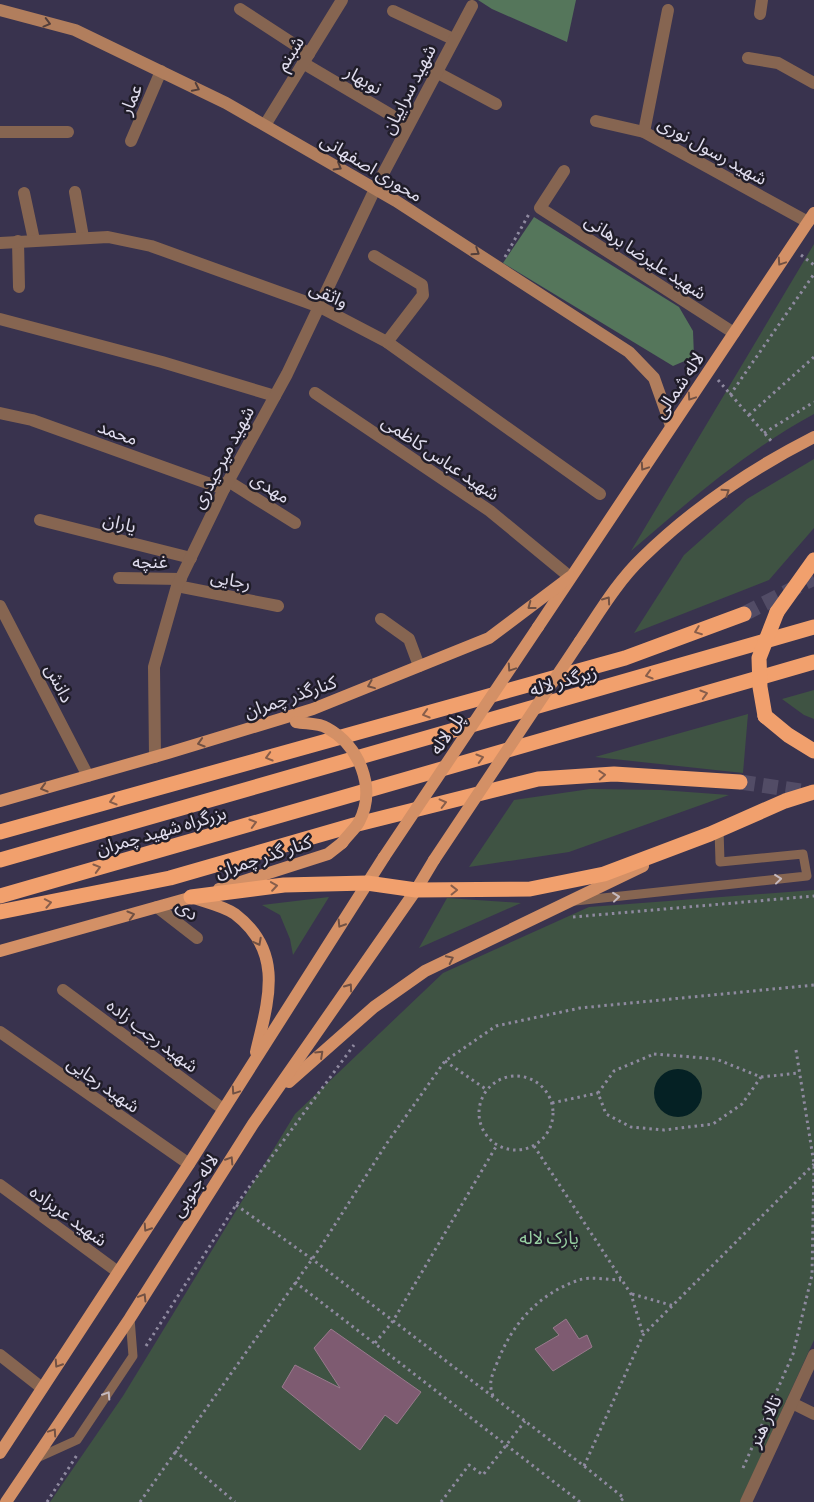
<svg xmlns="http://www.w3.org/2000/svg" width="814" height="1502" viewBox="0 0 814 1502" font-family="Commissioner,'Noto Sans Arabic',sans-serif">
<rect width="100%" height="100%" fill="#39334e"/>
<g fill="#3f5343">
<path d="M814 244V414C746 451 689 501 631 551Z"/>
<polygon points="814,459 814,528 769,580 634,633 684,555 747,499"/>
<polygon points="814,690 814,719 804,715 782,699"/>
<polygon points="748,714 743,773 595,757"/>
<polygon points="590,789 661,790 729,795 569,852 469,867 514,800"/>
<polygon points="814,890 814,1340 740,1502 50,1502 123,1396 295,1114 443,973 589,907"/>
<polygon points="329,897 293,955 290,939 280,915 262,905"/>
<polygon points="447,898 521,903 419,948"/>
</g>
<g fill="#55765b">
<polygon points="478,0 576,0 567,42 492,9"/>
<polygon points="534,217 679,307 693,331 694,357 673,366 503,263"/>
</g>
<circle fill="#052124" cx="678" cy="1093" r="24"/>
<g fill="#7e5b71" stroke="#997a8d">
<polygon points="566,1319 579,1339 587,1335 592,1347 553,1371 535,1349 559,1335 553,1328"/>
<polygon points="331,1329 421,1392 397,1424 385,1415 360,1450 282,1387 295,1365 340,1388 314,1348"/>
</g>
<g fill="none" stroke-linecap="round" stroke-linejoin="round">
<g stroke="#524c66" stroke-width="15" stroke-dasharray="15 8" stroke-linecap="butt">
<polyline points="744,614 814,578"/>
<polyline points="740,782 814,793"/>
</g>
<g stroke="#8f8aa0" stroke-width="3" stroke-dasharray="2.5 4" stroke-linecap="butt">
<polyline points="801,255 814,265"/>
<polyline points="505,257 529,214"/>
<polyline points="718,380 773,443"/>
<polyline points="730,395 814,274"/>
<polyline points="749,415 814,357"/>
<polyline points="764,433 814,402"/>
<polyline points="573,917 814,896"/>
<polyline points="796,1050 814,1164"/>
<polygon points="654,1054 716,1059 761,1077 742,1104 713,1124 664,1130 631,1127 606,1114 598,1093 614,1071"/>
<polyline points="445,1061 487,1090"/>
<circle cx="516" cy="1113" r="37"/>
<polyline points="761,1077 799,1073"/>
<polyline points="552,1103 598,1093"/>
<polyline points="534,1146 631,1294 643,1334"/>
<polyline points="236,1205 312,1259 584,1466 624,1498 619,1502"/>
<polyline points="295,1282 580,1502"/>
<polyline points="632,1294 674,1306"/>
<polyline points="375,1343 393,1321 497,1145"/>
<polyline points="146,1346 236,1205 354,1045"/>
<path d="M493 1396C488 1382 492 1376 497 1363 512 1324 538 1294 579 1280 590 1276 609 1280 621 1280"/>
<polyline points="175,1451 235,1502"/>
<polyline points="584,1466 643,1335 814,1164"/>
<polyline points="743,1468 793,1354 812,1275 814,1165"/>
<polyline points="47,1502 77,1455"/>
<polyline points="140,1502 320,1248 387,1143 445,1061 496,1026 580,1008 814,985"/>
<polyline points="441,1502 469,1465 483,1475 525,1421"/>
</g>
<g stroke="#866551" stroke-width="9">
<polyline points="575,901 807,876 803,854 720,862 719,829"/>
<polyline points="35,1459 77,1440 133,1356 130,1318"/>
</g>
<g stroke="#866551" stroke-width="12">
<polyline points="240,9 309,54"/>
<polyline points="393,11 453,39"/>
<polyline points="760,14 762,0"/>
<polyline points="748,58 778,63 814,83"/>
<polyline points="303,63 408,125"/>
<polyline points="436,72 496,104"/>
<polyline points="596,121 644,132 808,222"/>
<polyline points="265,125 342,0"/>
<polyline points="0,132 68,132"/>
<polyline points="644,132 668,10"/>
<polyline points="131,141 161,71"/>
<polyline points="564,171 540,208 734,333"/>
<polyline points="75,192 83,237"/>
<polyline points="24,193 34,240"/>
<polyline points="18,241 19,287"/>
<polyline points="0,243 108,237 151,246 320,307 387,342 600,494"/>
<polyline points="374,256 422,285 423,295 387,342"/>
<polyline points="0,319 162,362 275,396"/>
<polyline points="315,393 490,511 570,577"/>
<polyline points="0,413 32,420 224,489"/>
<polyline points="228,481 295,523"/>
<polyline points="40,520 191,558"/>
<polyline points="119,578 181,579"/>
<polyline points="177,586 278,606"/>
<polyline points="0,606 88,776"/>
<polyline points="381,619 409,639 419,666"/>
<polyline points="155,757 154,667 177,586 224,489 287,374 375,189 472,6"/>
<polyline points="157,907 197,938"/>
<polyline points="63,990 223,1109"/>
<polyline points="0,1032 189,1164"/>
<polyline points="0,1185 118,1272"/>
<polyline points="0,1355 42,1388"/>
<polyline points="792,1403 814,1414"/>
<polyline points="746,1502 814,1355"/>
</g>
<polyline stroke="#b17e5d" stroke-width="12" points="0,10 75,30 226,103 396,201 629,352 654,378 671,426"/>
<g stroke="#d39066" stroke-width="12">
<polyline points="538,627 814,213"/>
<path d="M580 641C599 613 617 582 642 558 691 510 753 468 814 437"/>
<polyline points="0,801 168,753 313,709 489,638 570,577"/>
<polyline points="219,889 328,854 342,843"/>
<path d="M191 897C204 902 224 906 235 914 285 952 268 1001 256 1052"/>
<polyline points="0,951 200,895"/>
<polyline points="289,1082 374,1007 425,971 643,866"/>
<polyline points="0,1453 189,1164 384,857"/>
<polyline points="6,1502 130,1318 253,1124 416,890 434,860"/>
</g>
<g stroke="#f1a06d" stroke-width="15">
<polyline points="777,612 814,560"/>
<polyline points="765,716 788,735 814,751"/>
<polyline points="0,832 625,658 744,614"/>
<polyline points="0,860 814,627"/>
<polyline points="0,896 814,662"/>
<polyline points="191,897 284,885 367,883 416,890 530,889 604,874 710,834 785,801 814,792"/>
<polyline points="0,912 170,878 354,825 538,779 614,774 740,782"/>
</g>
<g stroke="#d39066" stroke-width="12">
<path d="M296 722C306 724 319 723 327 728 359 745 377 788 359 822 355 829 347 836 342 843"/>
<polyline points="384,857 538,627"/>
<polyline points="434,860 580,641"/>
</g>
<polyline stroke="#f1a06d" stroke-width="15" points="765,716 760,687 759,658 777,612"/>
</g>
<defs><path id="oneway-chevron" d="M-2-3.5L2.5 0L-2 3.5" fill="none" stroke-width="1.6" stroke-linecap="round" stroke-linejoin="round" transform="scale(1.25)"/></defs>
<g stroke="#533f3b">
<use href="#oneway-chevron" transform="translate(47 23) rotate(15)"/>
<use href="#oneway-chevron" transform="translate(196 88) rotate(26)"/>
<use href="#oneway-chevron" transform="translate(338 167) rotate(30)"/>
<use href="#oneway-chevron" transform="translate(476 252) rotate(33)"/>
</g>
<g stroke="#715144">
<use href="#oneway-chevron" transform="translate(781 262) rotate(124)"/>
<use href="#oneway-chevron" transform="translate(691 397) rotate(124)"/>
<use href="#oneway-chevron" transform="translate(644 467) rotate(124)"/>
<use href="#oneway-chevron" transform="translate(726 492) rotate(-34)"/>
<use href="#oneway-chevron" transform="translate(607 600) rotate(-55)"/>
<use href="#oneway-chevron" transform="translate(531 606) rotate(143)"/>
<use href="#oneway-chevron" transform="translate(511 668) rotate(124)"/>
<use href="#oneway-chevron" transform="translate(371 685) rotate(158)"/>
<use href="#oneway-chevron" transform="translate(201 743) rotate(163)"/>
<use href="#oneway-chevron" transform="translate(44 788) rotate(164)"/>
<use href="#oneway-chevron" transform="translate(131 915) rotate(-16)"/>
<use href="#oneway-chevron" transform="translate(341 924) rotate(122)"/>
<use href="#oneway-chevron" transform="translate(258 942) rotate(62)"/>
<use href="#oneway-chevron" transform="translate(450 959) rotate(-26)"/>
<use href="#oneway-chevron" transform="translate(349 987) rotate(-55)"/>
<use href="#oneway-chevron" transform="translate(320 1054) rotate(-43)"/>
<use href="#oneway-chevron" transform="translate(235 1091) rotate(124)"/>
<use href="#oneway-chevron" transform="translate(230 1160) rotate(-57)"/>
<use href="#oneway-chevron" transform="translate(147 1228) rotate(123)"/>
<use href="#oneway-chevron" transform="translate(143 1297) rotate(-59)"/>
<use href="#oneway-chevron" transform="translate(58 1364) rotate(123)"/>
<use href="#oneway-chevron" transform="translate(53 1432) rotate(-56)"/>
</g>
<g stroke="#885e4b">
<use href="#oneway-chevron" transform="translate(698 631) rotate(159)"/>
<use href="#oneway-chevron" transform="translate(649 675) rotate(164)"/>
<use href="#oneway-chevron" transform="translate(704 694) rotate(-16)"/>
<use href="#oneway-chevron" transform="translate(426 714) rotate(164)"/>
<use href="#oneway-chevron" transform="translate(269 757) rotate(164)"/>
<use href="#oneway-chevron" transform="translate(480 758) rotate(-16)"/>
<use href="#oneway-chevron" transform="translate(602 775) rotate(-4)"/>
<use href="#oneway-chevron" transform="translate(113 801) rotate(164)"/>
<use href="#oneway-chevron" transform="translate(443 803) rotate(-14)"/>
<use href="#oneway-chevron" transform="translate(253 823) rotate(-16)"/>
<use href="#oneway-chevron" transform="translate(97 868) rotate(-16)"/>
<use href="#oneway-chevron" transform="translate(274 886) rotate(-8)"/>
<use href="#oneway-chevron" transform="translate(454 890) rotate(-1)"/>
<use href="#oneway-chevron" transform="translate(48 903) rotate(-11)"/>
</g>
<g stroke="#c5b9bf">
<use href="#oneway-chevron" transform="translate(778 879) rotate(-6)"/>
<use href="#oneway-chevron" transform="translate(616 897) rotate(-6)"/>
<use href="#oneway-chevron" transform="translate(107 1395) rotate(-57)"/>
</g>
<g text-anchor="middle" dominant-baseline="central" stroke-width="5" stroke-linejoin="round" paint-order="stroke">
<g font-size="18" fill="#e0ddee" stroke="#201d29">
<text transform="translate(289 53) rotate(-58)">شبنم</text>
<text transform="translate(364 79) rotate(30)">نوبهار</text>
<text transform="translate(408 89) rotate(-63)">شهید سراییان</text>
<text transform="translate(130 99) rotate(-67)">عمار</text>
<text transform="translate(713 150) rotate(29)">شهید رسول نوری</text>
<text transform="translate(372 167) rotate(31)">محوری اصفهانی</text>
<text transform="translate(646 256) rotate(33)">شهید علیرضا برهانی</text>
<text transform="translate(329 294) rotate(24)">واثقی</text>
<text transform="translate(678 385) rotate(-56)">لاله شمالی</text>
<text transform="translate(118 432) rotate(20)">محمد</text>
<text transform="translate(222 457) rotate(-62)">شهید میرحیدری</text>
<text transform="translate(441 457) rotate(34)">شهید عباس کاظمی</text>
<text transform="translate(271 487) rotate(32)">مهدی</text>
<text transform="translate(120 522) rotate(14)">یاران</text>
<text x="150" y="561">غنچه</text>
<text transform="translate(231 579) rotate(11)">رجایی</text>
<text transform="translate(563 680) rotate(-16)">زیرگذر لاله</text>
<text transform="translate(60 683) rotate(63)">دانش</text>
<text transform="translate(290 696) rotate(-19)">کنارگذر چمران</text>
<text transform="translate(446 733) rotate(-56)">پل لاله</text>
<text transform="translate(161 830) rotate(-16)">بزرگراه شهید چمران</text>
<text transform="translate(263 856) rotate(-18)">کنار گذر چمران</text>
<text transform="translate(188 909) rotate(37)">دی</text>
<text transform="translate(153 1035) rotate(37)">شهید رجب زاده</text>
<text transform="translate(104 1084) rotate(35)">شهید رجایی</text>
<text transform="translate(194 1185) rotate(-57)">لاله جنوبی</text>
<text transform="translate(69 1215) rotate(36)">شهید عربزاده</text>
<text transform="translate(764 1421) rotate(-65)">تالار هنر</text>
</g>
<g font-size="18" fill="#96cea1" stroke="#201d29">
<text x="549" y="1237">پارک لاله</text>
</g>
</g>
</svg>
